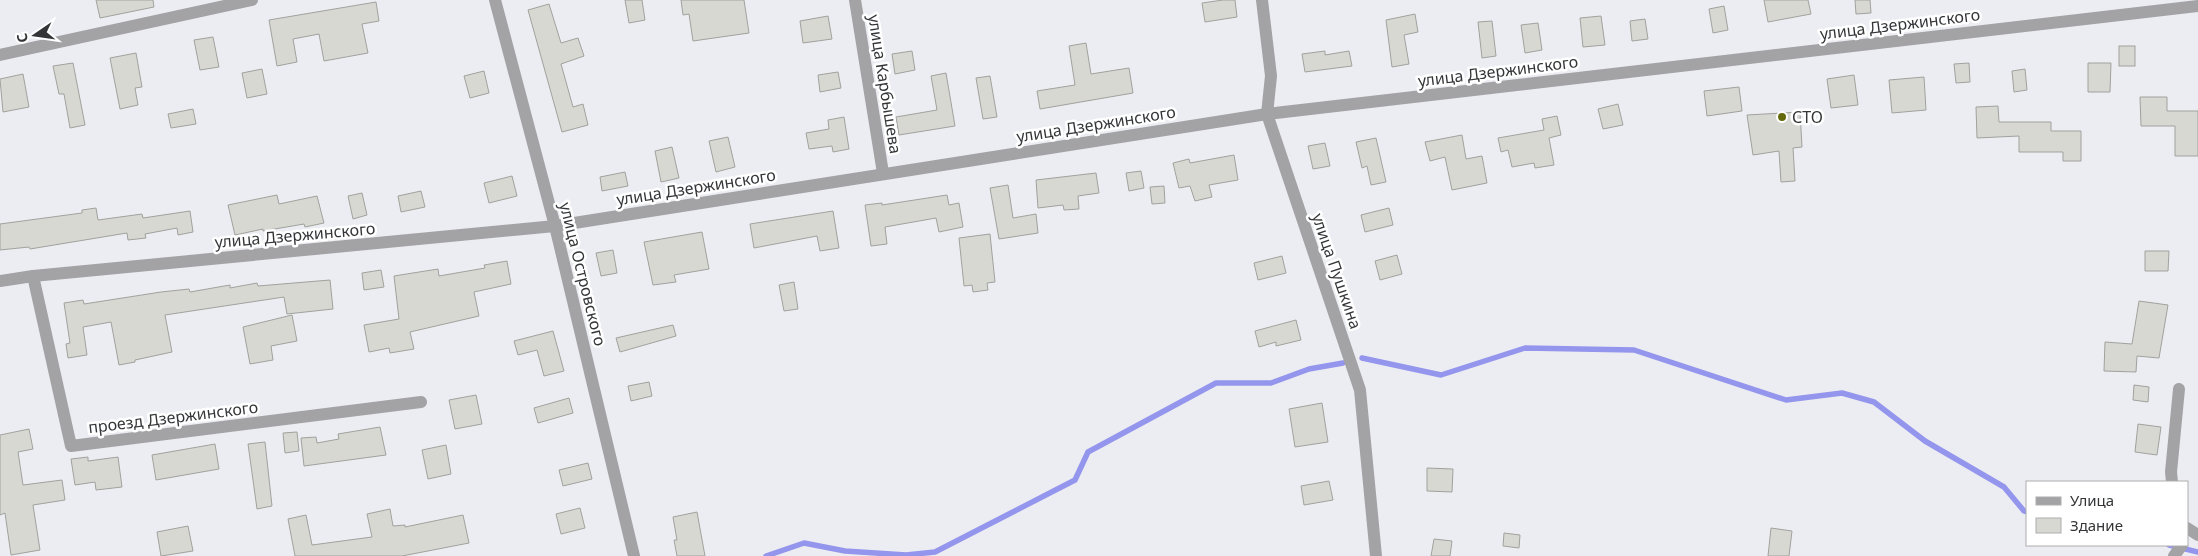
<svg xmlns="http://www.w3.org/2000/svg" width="2198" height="556" viewBox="0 0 2198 556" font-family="'Noto Sans',sans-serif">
<rect width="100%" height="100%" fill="#ecedf2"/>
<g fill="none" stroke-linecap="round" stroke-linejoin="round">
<g stroke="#9495ec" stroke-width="5.5">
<polyline points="1362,358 1441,375 1525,348 1634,350 1786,400 1842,393 1874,402 1925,441 2004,487 2024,511 2027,512"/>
<polyline points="2169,545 2198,552"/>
<polyline points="766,556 804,543 845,551 906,555 935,552 1075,480 1088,452 1216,383 1271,383 1309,369 1343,363"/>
</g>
</g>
<g fill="#d8d8d3" stroke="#a1a29d">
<polygon points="96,0 153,0 154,7 100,18"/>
<polygon points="625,0 642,0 645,20 629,23"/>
<polygon points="681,0 744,0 749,33 693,41 689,14 683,15"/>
<polygon points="1223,0 1235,0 1237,17 1205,22 1202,3"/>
<polygon points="1764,0 1808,0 1811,14 1768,22"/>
<polygon points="1855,0 1870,0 1871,13 1856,14"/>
<polygon points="376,2 379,21 362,24 368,53 324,61 319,34 293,39 297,62 277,66 269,20"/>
<polygon points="549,4 561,43 578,38 584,56 561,64 573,107 583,104 588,125 562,132 528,10"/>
<polygon points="1724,6 1728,30 1713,33 1709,9"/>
<polygon points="1415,14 1418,32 1404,35 1409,64 1392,67 1386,20"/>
<polygon points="828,16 832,39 803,43 800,21"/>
<polygon points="1601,16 1605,45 1583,47 1580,18"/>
<polygon points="1645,19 1648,39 1632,41 1630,21"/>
<polygon points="1492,21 1496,56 1482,58 1478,22"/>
<polygon points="1538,23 1542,50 1525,53 1521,25"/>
<polygon points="213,37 219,67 200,70 194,40"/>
<polygon points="1086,43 1091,74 1129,68 1133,93 1040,109 1037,91 1075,85 1069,46"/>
<rect x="2119" y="46" width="16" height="20"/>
<polygon points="912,51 915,70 895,74 892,54"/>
<polygon points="1325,51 1325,55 1349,51 1352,66 1305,72 1302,54"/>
<polygon points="136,53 142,87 135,88 138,105 120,109 110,58"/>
<polygon points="73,63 85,125 70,128 64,94 59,94 53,66"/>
<polygon points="1969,63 1970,82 1956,83 1954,64"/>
<polygon points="2088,63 2111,63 2110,92 2088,92"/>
<polygon points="262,69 267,94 247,98 242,73"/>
<polygon points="2025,69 2027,90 2014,92 2012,71"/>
<polygon points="484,71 489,93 470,98 464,76"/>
<polygon points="838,72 841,88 820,92 818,75"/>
<polygon points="946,73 955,126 899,135 896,117 937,110 931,76"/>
<polygon points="23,74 29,107 3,112 0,79"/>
<polygon points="1854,75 1858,105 1831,108 1827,79"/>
<polygon points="990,76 997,117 983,119 976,78"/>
<polygon points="1924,77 1926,110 1892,113 1889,80"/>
<polygon points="1739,87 1742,111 1707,116 1704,91"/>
<polygon points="2140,97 2167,97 2167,111 2198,111 2198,156 2175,156 2175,126 2141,126"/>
<polygon points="1618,104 1623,125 1603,129 1598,109"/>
<polygon points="1998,106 1999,122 2051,122 2051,131 2081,131 2081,161 2063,161 2063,152 2019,152 2019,136 1977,138 1976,107"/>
<polygon points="193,109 196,124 171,128 168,114"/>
<polygon points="1800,112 1802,147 1793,148 1795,181 1781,182 1779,151 1753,155 1747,115"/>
<polygon points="1557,116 1561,135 1549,138 1554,165 1535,168 1534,163 1512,167 1508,150 1501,152 1498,138 1544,130 1542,119"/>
<polygon points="844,117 849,149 833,152 832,146 809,149 806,133 829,129 828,120"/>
<polygon points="1462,135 1466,159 1482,156 1487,183 1452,190 1445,157 1430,161 1425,142"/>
<polygon points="728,137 735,167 716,172 709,141"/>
<polygon points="1376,138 1386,182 1371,185 1367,166 1362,168 1356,142"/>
<polygon points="1325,143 1330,166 1313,169 1308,146"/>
<polygon points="672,147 679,178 661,182 655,151"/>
<polygon points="1234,155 1238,180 1209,185 1212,197 1195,201 1190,186 1179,188 1173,163 1189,159 1190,163"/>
<polygon points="1141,171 1144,188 1129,191 1126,173"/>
<polygon points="625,172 628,186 602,191 600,177"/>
<polygon points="1096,173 1099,193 1078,196 1079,209 1064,210 1063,205 1038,208 1036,180"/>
<polygon points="512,176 517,196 489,203 484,183"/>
<polygon points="1008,185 1013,218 1036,214 1038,233 999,239 990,188"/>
<polygon points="1164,186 1165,203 1152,204 1150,187"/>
<polygon points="421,191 425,207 401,212 398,196"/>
<polygon points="362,193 367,215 353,219 348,196"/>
<polygon points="277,195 279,204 317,196 324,223 305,227 304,224 263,231 263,229 235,235 228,205"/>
<polygon points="947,195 949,205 959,203 963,227 939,232 936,218 885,227 887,244 871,246 865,205 882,203 882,205"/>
<polygon points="96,208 98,220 142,214 143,218 190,211 193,232 178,235 177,228 145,234 146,238 128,240 127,233 30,249 29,247 0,250 0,224 82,213 82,210"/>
<polygon points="1389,208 1393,225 1365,232 1361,215"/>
<polygon points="833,211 839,248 820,251 817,236 754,248 750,224"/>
<polygon points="702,232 709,269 674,275 676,282 653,285 644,242"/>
<polygon points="990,234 995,282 987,283 988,290 973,292 972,285 964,286 959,238"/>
<polygon points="613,250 617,273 601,276 596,253"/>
<polygon points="2145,251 2169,251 2168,271 2145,271"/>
<polygon points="1397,255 1402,274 1380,280 1375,261"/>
<polygon points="1282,256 1286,273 1258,280 1254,263"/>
<polygon points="507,261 511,284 474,292 479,316 410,332 414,349 390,353 389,348 369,352 364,325 399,319 394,276 438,269 439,276 485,268 484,265"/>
<polygon points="381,270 384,287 364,290 362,273"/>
<polygon points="330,280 333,309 287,314 284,297 165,315 172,352 135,360 135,362 119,365 111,322 83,327 87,355 68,358 66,344 70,343 64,303 83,300 84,304 161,292 189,289 190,292 230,285 230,288 257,283 258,286"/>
<polygon points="794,282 798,309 784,311 779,285"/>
<polygon points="2139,301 2168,305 2159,358 2137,356 2136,372 2104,371 2105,342 2132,344"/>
<polygon points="292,315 297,341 271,346 273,360 250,364 243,327"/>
<polygon points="1296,320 1301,340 1276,346 1276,342 1259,347 1255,331"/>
<polygon points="673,325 676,336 620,352 616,338"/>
<polygon points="553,331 564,371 544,376 537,350 518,355 514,341"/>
<polygon points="649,382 652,396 631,401 628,386"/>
<polygon points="2134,385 2149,387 2148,402 2133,400"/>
<polygon points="476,395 482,424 455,429 449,400"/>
<polygon points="569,398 573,413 538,423 534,408"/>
<polygon points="1322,403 1328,442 1295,447 1289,409"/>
<polygon points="2138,424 2161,427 2157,455 2135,452"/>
<polygon points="380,427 386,455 304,466 301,438 316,437 317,443 339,439 338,434"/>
<polygon points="29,429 33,449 18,452 23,485 62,480 65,500 33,505 40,550 11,555 5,513 0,515 0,435"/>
<polygon points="297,432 299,451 285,453 283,433"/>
<polygon points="265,442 272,506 257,509 248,444"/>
<polygon points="215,444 219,469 156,480 152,455"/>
<polygon points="446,445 451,474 428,479 422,450"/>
<polygon points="88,457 88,461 118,457 122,487 96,490 95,482 75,485 71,459"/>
<polygon points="588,463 592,479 563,486 559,470"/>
<polygon points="1427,468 1453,469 1452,492 1427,491"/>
<polygon points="1329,481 1333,500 1304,505 1301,486"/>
<polygon points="580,508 585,528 561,534 556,514"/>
<polygon points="390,509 393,526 405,525 405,527 463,515 469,543 402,556 295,556 288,519 306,515 312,545 372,537 367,514"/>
<polygon points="697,512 705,556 677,556 674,540 677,540 673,517"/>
<polygon points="188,526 193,551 161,556 157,532"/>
<polygon points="1771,528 1792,531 1789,556 1768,556"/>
<polygon points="1504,533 1520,535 1519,548 1503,546"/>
<polygon points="1434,539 1452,541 1450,556 1431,556"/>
</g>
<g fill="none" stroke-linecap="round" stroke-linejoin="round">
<g stroke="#a3a3a6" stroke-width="12">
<polyline points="495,0 555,226 634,556"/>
<polyline points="855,0 883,173"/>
<polyline points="1262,0 1271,76 1267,114 1360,390 1376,556"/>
<polyline points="0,55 252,0"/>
<polyline points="33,276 71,446 421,402"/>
<polyline points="0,281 33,276 555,226 1267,114 2198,6"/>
<polyline points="2172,482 2171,472 2179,389"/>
<polyline points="2187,528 2198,535"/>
<polyline points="2174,556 2182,545"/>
</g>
</g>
<circle fill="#64690a" stroke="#fff" stroke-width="2" cx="1782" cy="117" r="5"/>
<g text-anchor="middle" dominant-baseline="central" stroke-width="5" stroke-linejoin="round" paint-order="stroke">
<g font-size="16" fill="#343537" stroke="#fff">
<text transform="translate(1900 24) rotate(-7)">улица Дзержинского</text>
<text transform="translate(1498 71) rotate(-7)">улица Дзержинского</text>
<text transform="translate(885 84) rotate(81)">улица Карбышева</text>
<text transform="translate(1096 124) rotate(-9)">улица Дзержинского</text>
<text transform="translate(696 187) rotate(-9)">улица Дзержинского</text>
<text transform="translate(295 235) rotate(-5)">улица Дзержинского</text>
<text transform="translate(1337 271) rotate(71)">улица Пушкина</text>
<text transform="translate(583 274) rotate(76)">улица Островского</text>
<text transform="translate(173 417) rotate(-7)">проезд Дзержинского</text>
</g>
<g font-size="16" fill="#343537" stroke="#fff" text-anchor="start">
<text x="1792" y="117">СТО</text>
</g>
</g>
<rect x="2026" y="481" width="162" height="65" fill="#ffffff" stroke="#aeaeaf"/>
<rect x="2036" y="497" width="25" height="8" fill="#a3a3a6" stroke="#aeaeaf"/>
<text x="2070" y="506" font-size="15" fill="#343537">Улица</text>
<rect x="2036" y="518" width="25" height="15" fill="#d8d8d3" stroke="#aeaeaf"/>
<text x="2070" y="531" font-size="15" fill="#343537">Здание</text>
<g transform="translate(35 35) rotate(257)" stroke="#ffffff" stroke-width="4" paint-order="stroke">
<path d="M0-4L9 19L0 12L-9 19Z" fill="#343537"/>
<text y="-8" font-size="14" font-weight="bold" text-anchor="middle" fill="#343537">С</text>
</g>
</svg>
